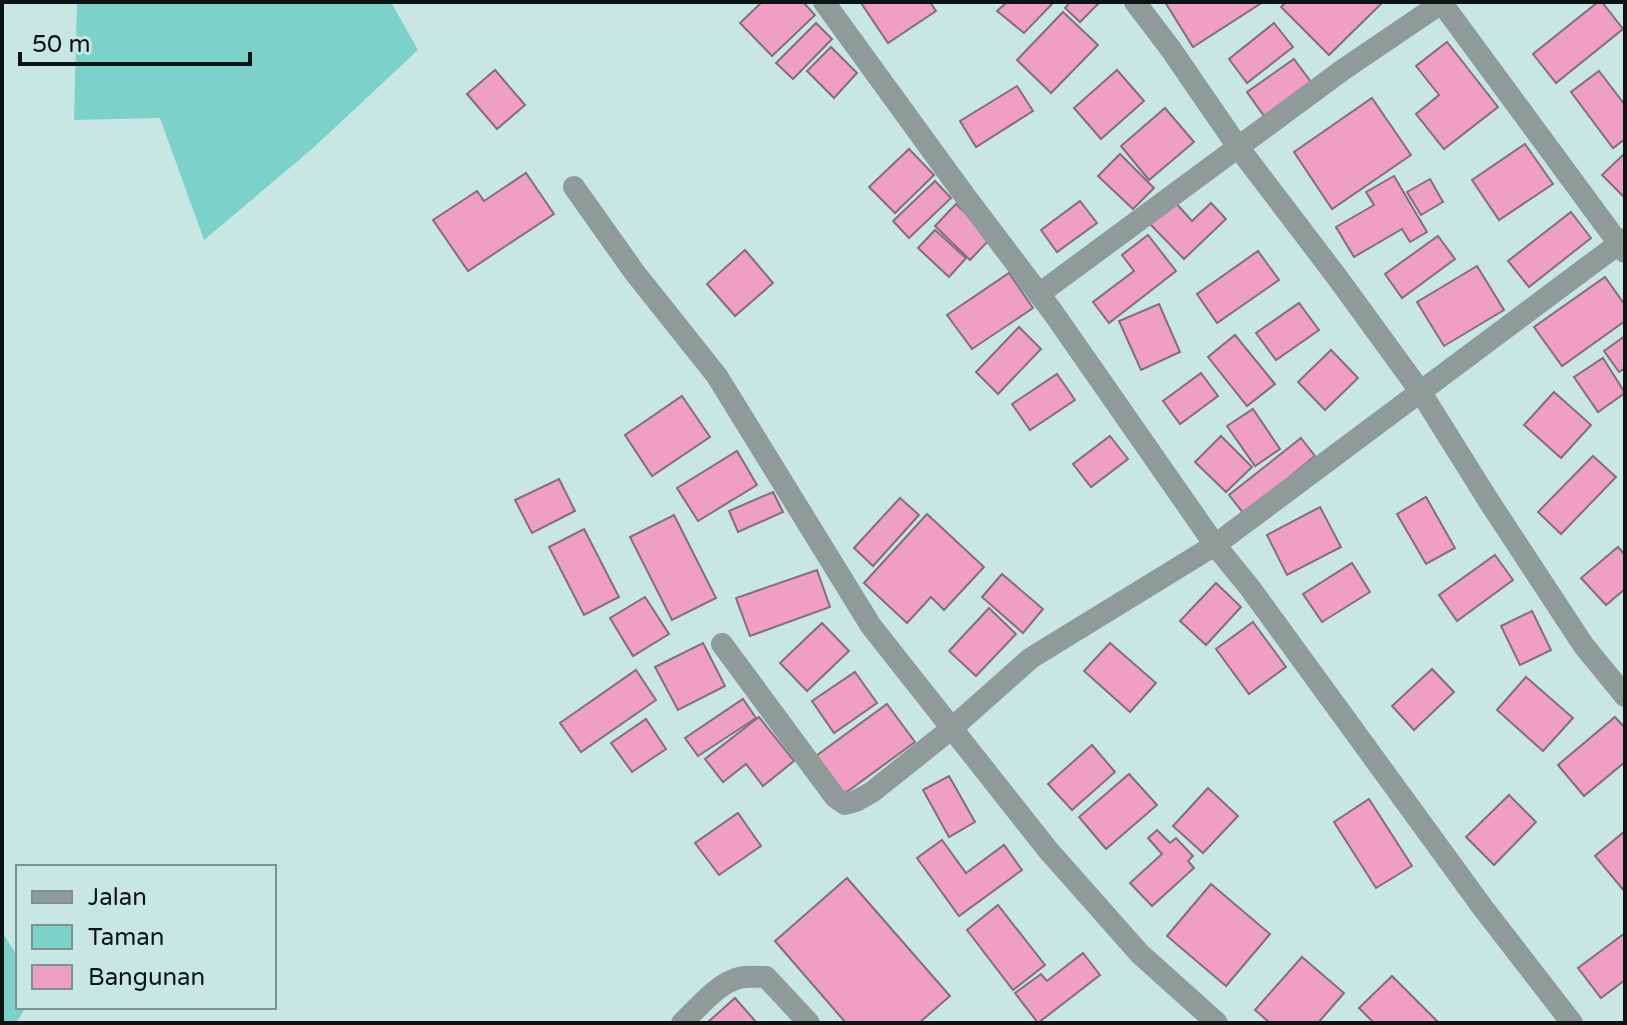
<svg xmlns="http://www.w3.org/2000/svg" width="1627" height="1025" viewBox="0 0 1627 1025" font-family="'Varela Round',sans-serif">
<rect width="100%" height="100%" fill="#c8e7e3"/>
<g fill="#7cd2ca">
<polygon points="77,2 391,2 418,50 312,149 204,240 160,118 74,120"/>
<polygon points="2,932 18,957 18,1007 26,1007 16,1023 2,1023"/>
</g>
<g fill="#ee9fc3" stroke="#866e78" stroke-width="2">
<polygon points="762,2 803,2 815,15 772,56 740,23"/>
<polygon points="930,2 936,11 888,43 861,3"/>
<polygon points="1007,2 1054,2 1024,33 997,11"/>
<polygon points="1070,2 1100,2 1080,22 1065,8"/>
<polygon points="1165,2 1263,2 1193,47"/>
<polygon points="1286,2 1383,2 1329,55 1281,7"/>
<polygon points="1598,2 1602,2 1623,29 1556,83 1533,54"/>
<polygon points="1063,12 1098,45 1051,93 1017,60"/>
<polygon points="816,23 832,39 793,79 776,63"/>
<polygon points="1274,23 1293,47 1247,83 1229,59"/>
<polygon points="1447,42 1498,107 1444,149 1416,114 1439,95 1416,66"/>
<polygon points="831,47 857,73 834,98 807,71"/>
<polygon points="1294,59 1311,82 1264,116 1247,92"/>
<polygon points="495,70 525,105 497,129 467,94"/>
<polygon points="1117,70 1144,101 1101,139 1074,108"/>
<polygon points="1599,71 1625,105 1625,139 1613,148 1571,92"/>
<polygon points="1017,86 1033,111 976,147 960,121"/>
<polygon points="1372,98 1411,155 1332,209 1294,152"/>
<polygon points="1165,108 1194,142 1149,180 1121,146"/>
<polygon points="1525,144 1553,184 1499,220 1472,180"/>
<polygon points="909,149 934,175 895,213 869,187"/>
<polygon points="1625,153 1625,198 1602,175"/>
<polygon points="1120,154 1154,188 1133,209 1098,176"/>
<polygon points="526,173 554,214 468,271 433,220 477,191 484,201"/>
<polygon points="1394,176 1427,232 1410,242 1402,229 1354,257 1336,227 1374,205 1366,192"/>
<polygon points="1430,179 1443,202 1421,215 1407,192"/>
<polygon points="935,181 951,198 909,238 893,221"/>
<polygon points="1080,201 1097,223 1057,252 1041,230"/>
<polygon points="1174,201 1192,221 1211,203 1226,219 1184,259 1150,224"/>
<polygon points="956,204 991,238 970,260 935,226"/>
<polygon points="1571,212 1591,238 1529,287 1508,261"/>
<polygon points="935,230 966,258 949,277 918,248"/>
<polygon points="1148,235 1176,271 1109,323 1093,302 1134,271 1122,255"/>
<polygon points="1438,236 1455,259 1402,298 1385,274"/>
<polygon points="745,250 773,283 735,316 707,284"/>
<polygon points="1258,251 1279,280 1217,323 1197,294"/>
<polygon points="1477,266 1504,310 1444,346 1417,302"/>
<polygon points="1009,273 1033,308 972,349 947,315"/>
<polygon points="1605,277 1625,305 1625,321 1562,366 1534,327"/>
<polygon points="1299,303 1319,330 1276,360 1256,333"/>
<polygon points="1159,304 1180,352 1141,370 1119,321"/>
<polygon points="1019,327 1041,349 998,394 976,372"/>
<polygon points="1235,335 1275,384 1247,406 1208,357"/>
<polygon points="1625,336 1625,368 1619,372 1604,351"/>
<polygon points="1331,350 1358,378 1325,410 1298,382"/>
<polygon points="1603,358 1625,393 1598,412 1574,377"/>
<polygon points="1201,373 1218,396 1180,424 1163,401"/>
<polygon points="1057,374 1075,400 1030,430 1012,404"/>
<polygon points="1554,392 1591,425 1561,458 1524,425"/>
<polygon points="682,396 710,437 652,476 625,435"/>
<polygon points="1253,409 1280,449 1255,466 1227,426"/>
<polygon points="1110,436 1128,459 1091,487 1073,464"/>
<polygon points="1221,436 1252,467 1226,492 1195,462"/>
<polygon points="1301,438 1315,456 1244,514 1229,495"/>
<polygon points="737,451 757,485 698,521 677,488"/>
<polygon points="1593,456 1616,477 1561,534 1538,512"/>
<polygon points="559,479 575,511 532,533 515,500"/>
<polygon points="773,492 783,512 738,532 729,511"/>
<polygon points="1426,497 1455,548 1426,564 1397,514"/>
<polygon points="900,498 919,515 873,566 854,548"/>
<polygon points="1320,507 1341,547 1287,575 1267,535"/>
<polygon points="927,514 984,567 944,610 931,597 907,623 864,583"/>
<polygon points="674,515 716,598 672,620 630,537"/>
<polygon points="584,529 619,597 584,615 549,547"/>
<polygon points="1618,547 1625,555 1625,589 1606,605 1581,578"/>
<polygon points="1495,555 1513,580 1457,621 1439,595"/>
<polygon points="1352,563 1370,592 1322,622 1303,594"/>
<polygon points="817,570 830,607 750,636 736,598"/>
<polygon points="1002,574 1043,609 1023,633 982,597"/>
<polygon points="1216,583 1241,607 1206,645 1180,621"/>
<polygon points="645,597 669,634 633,656 610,618"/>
<polygon points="989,608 1016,634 976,676 949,651"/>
<polygon points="1532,611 1551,650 1520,665 1501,626"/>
<polygon points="1253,622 1286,667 1249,694 1216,649"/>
<polygon points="822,623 849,651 807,691 780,663"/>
<polygon points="703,643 725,686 678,710 655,667"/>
<polygon points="1110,643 1156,683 1130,712 1084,671"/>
<polygon points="1432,669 1454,692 1414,730 1392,706"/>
<polygon points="636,670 656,700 581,752 560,723"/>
<polygon points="855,672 877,703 834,733 812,701"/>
<polygon points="1526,677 1573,718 1543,751 1497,710"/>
<polygon points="743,699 756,718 698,756 685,738"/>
<polygon points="887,704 915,742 844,794 816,756"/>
<polygon points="759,717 794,761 763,786 746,764 723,782 705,759"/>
<polygon points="1615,717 1625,728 1625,762 1584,796 1558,765"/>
<polygon points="646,719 666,749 632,772 611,743"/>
<polygon points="1092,745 1115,772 1072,810 1048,784"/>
<polygon points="1129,774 1157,805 1106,849 1079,817"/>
<polygon points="949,776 975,822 949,837 923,790"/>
<polygon points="1208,788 1238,816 1203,853 1173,826"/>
<polygon points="1509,795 1536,822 1494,865 1466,837"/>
<polygon points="1369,799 1412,866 1376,888 1334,822"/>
<polygon points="738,813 761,846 719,875 695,843"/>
<polygon points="1157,830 1170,843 1176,838 1193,856 1188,861 1194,868 1152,906 1130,883 1162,854 1148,838"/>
<polygon points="1625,831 1625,892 1595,856"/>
<polygon points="942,840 966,873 1004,845 1022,870 959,916 917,858"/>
<polygon points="847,878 950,996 919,1023 846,1023 775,941"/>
<polygon points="1211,884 1270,934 1226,986 1167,936"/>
<polygon points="998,905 1045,965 1013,990 967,930"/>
<polygon points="1625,933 1625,980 1601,998 1578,968"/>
<polygon points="1083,953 1100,975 1038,1023 1015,993 1041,974 1047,981"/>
<polygon points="1302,957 1344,993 1318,1023 1270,1023 1255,1010"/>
<polygon points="1392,976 1439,1023 1374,1023 1359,1008"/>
<polygon points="735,998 757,1023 707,1023"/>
</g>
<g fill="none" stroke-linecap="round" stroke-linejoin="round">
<g stroke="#8e9b99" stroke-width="22">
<polyline points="824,2 965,196 1052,311 1215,545 1250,588 1483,908 1572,1023"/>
<polyline points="1135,2 1170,48 1238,147 1337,277 1420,391 1490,503 1584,646 1625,696"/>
<polyline points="1441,2 1625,252"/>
<polyline points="574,187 635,273 717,376 871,626 1048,850 1140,954 1217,1023"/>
<polyline points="1039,294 1344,69 1443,2"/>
<polyline points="722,644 835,797 845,804 856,801 872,792 951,729 1031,658 1215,545 1625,239"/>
<path d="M682 1023C698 1008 718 983 739 978 748 976 757 977 766 977L809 1023"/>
</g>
</g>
<rect width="1627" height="1025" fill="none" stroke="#0a1514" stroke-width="8"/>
<rect x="16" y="865" width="260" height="144" fill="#c8e7e3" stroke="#7c9390" stroke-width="2"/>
<rect x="32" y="891" width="40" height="12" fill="#8e9b99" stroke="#7c9390" stroke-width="2"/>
<text x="88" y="905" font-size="24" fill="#0a1514">Jalan</text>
<rect x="32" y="925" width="40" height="24" fill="#7cd2ca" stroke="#7c9390" stroke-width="2"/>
<text x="88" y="945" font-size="24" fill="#0a1514">Taman</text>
<rect x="32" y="965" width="40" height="24" fill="#ee9fc3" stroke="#7c9390" stroke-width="2"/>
<text x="88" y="985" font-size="24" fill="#0a1514">Bangunan</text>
<path d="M20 52v12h230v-12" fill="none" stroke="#0a1514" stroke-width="4"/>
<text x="32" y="52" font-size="24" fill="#0a1514" stroke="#c8e7e3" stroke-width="6" paint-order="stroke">50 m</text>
</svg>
